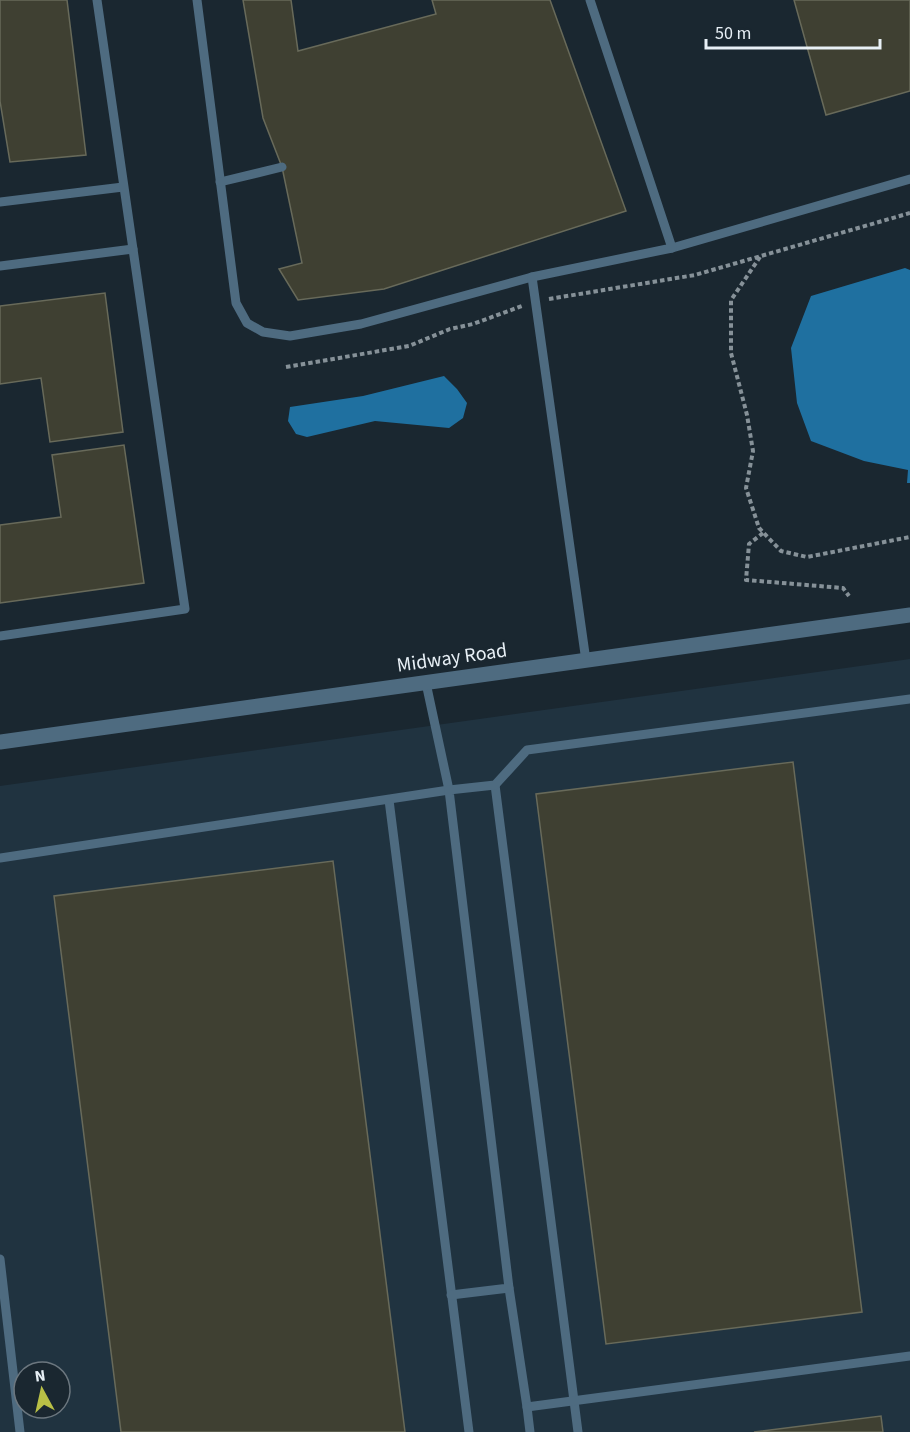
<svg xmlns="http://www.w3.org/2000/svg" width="910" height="1432" viewBox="0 0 910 1432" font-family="'Source Sans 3',sans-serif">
<rect width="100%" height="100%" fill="#1a2730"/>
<path fill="#203340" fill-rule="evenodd" d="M910 659V1432H0V786ZM24 1372H60V1408H24Z"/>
<g fill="#1f70a0">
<polygon points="905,268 910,270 910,483 907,483 908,470 864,461 811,441 797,403 791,348 811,296"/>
<polygon points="444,376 457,389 467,403 463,418 449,428 375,421 307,437 296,434 288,421 290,407 363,396"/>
</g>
<g fill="#3f4032" stroke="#686a5a" stroke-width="1.5">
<polygon points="0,0 67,0 86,155 10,162 0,101"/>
<polygon points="243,0 291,0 298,51 436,14 432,0 550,0 626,211 384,289 298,300 279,269 302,263 282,167 263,118"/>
<polygon points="794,0 910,0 910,91 826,115"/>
<polygon points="105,293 123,432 50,442 41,378 0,384 0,306"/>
<polygon points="124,445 144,583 0,603 0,525 61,517 52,455"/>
<polygon points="793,762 862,1312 606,1344 536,794"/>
<polygon points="333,861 405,1432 121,1432 54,896"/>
<polygon points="881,1416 883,1432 754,1432"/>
</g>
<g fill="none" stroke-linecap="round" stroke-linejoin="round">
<g stroke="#869198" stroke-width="4" stroke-dasharray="4.5 3" stroke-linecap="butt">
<polyline points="760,257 731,300 731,353 747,415 753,451 746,488 759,528 781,551 807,557 910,537"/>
<polyline points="549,299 695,275 910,213"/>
<polyline points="286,367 409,346 450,329 473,324 522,306"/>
<polyline points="763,533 749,544 746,580 843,588 849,596"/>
</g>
<g stroke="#4e6b80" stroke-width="9">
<polyline points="197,0 236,303 247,323 263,332 290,336 361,324 532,277"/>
<polyline points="220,182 282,167"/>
<polyline points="0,202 123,187"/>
<polyline points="672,248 910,179"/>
<polyline points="0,266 133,249"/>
<polyline points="0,636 185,609 97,0"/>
<polyline points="586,661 532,277 672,248 590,0"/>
<polyline points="495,785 578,1432"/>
<polyline points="389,800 469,1432"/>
<polyline points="0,858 449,790 426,683"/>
<polyline points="0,1259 20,1432"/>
<polyline points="509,1288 527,1407 910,1356"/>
<polyline points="451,1295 509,1288 449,790 495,785 527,750 910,699"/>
<polyline points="527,1407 530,1432"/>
</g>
<polyline stroke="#4e6b80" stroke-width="15" points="0,742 910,615"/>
</g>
<g text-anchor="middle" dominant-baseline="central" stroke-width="5" stroke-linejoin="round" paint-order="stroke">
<g font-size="20" fill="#e8f0f6" stroke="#1a2730">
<text transform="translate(452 658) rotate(-8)">Midway Road</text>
</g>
</g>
<g transform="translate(42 1390) rotate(352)"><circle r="28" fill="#1a2730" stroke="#6c777f" stroke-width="1.5"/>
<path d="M0-4.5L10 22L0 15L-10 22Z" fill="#b9c046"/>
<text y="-9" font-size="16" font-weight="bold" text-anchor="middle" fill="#e8f0f6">N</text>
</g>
<path d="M706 39v9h174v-9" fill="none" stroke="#e8f0f6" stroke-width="3"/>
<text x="715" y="39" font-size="18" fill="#e8f0f6" stroke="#1a2730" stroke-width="4.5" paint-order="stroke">50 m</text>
</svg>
